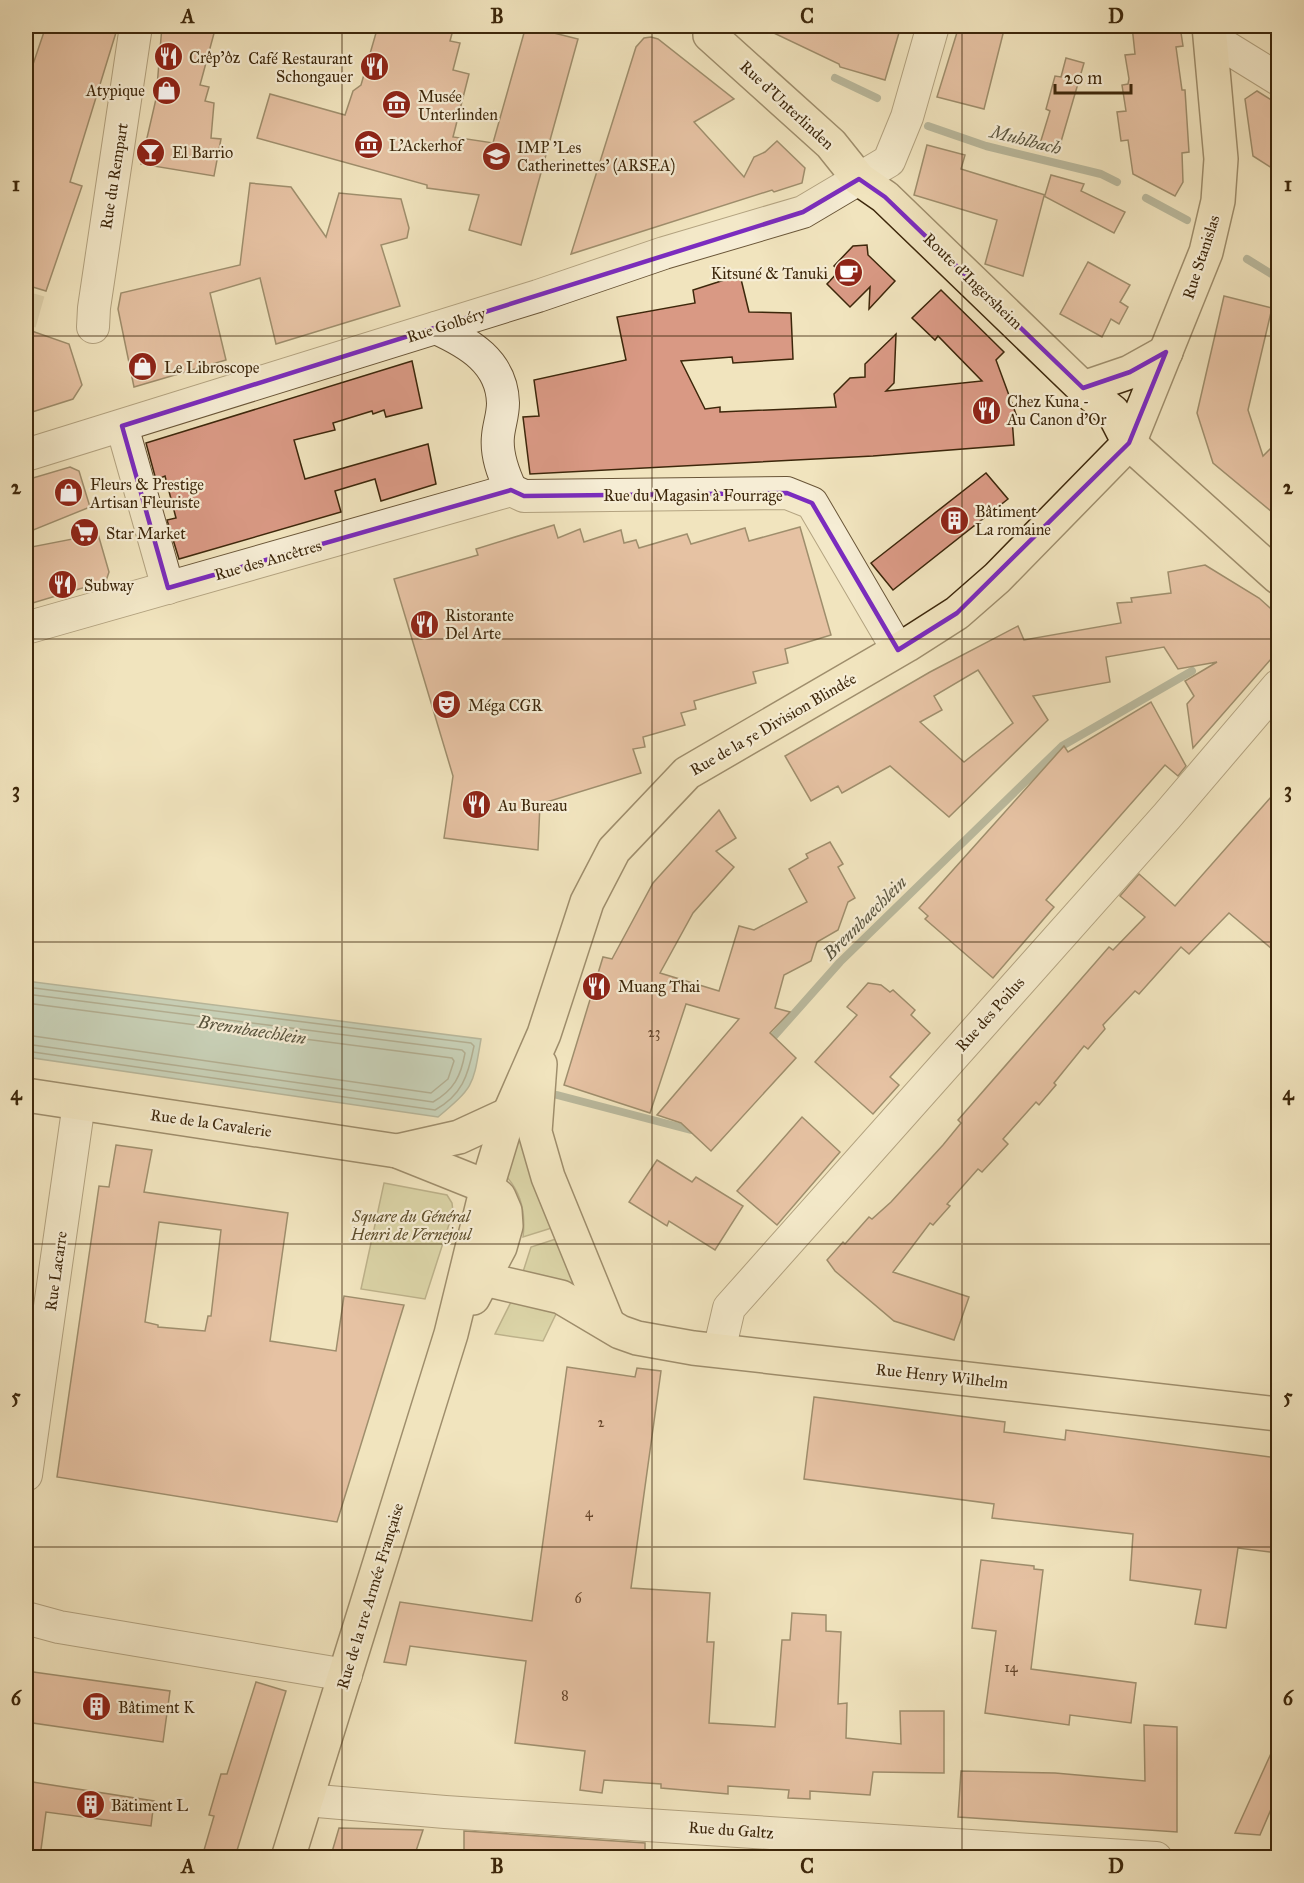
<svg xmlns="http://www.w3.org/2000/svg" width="1304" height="1883" viewBox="0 0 1304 1883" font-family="'IM FELL Great Primer',serif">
<rect width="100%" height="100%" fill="#f1e4be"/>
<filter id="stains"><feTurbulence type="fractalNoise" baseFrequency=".00333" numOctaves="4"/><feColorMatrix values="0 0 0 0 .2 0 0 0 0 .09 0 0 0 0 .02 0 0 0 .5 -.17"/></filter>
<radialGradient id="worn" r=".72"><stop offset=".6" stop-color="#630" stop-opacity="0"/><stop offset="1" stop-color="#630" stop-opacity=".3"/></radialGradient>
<g fill="#c0c28d" stroke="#7e744c" stroke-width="1.5">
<path d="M522 1117 558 1226 523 1237C526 1213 522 1192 504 1174Z"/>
<polygon points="384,1183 447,1195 452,1203 453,1212 425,1299 361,1289"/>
<polygon points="562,1237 580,1290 522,1275 531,1247"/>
<polygon points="511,1302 554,1307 556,1314 543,1341 495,1334"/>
</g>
<path fill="#9bbeb6" stroke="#758272" stroke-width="1.5" d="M26 981 481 1039C473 1085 475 1086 438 1117L26 1057Z"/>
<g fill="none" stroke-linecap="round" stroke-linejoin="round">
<g stroke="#6c7260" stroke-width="1.5">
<path d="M26 987 471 1043 474 1046C468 1076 462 1095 435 1110L26 1051"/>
<path d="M26 994 462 1050 465 1053C461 1076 454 1090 433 1102L26 1044"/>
<polyline points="26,1003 452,1058 454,1061 448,1079 431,1093 26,1035"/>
</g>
<g stroke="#758272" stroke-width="8">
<polyline points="835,78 877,98"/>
<polyline points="928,126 986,146 1101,174 1117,182"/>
<polyline points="1146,198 1187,220"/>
<polyline points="1247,259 1278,278"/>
<polyline points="767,1044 840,962 1062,746 1192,671"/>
<polyline points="557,1095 691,1130 696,1125"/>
</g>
</g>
<g fill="#d99984" stroke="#3d270b" stroke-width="1.5" fill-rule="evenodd">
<polygon points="46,26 118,26 70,182 82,186 46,291 26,285 26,85"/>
<polygon points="162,26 216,26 200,85 209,87 205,101 214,103 211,138 221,139 214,176 141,164 156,99"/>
<polygon points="378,26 454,26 450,41 460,43 453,70 469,74 453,137 493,143 526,26 578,39 521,245 469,230 479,195 427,188 427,185 257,138 270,94 345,115 353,91 361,85"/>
<polygon points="759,26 901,26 885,80 840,67 839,64"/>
<polygon points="959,26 1005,26 984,109 937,97"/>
<polygon points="1132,26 1180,26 1183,46 1176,47 1182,90 1185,90 1189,152 1182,153 1183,182 1175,196 1133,174 1128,140 1121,141 1117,112 1126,111 1122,85 1128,84 1129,79 1125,55 1135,54"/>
<polygon points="651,37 658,39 734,99 694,122 744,177 754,157 765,152 777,141 805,168 802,183 774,192 772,190 571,254 636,47 644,38"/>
<polygon points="1066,58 1084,63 1058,152 1039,147 1050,111 1046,109 1055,76 1061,77"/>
<polygon points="1257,91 1278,104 1278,172 1253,156 1245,99"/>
<polygon points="927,145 965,155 961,169 1045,195 1051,175 1084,184 1081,191 1125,212 1114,233 1044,196 1023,276 985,264 997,220 914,195"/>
<polygon points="250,183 291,187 326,237 339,193 401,199 409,228 407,238 381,245 400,306 276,344 260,278 210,293 226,360 134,387 118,309 121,293 240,265"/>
<polygon points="867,245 868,255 895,281 869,309 870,287 850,307 827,284 839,271 834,266 853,246"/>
<polygon points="1088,262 1130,285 1120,302 1128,307 1119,324 1111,319 1102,337 1060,314"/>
<polygon points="740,275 749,312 791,313 793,359 733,363 732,357 681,361 705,409 720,407 720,412 836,407 834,394 850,378 865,377 865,364 896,334 894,383 886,391 982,381 938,336 935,340 912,318 941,290 1004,352 996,360 1017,417 1012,418 1014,445 873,456 530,474 523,417 539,416 534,380 626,360 617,317 695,303 693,290"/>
<polygon points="1224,296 1272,308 1248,410 1263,456 1278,441 1278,517 1213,463 1197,413"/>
<polygon points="26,329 69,344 82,385 73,399 26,414"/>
<polygon points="412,361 422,408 386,417 384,410 373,414 372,411 333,423 335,430 294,440 305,479 428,444 436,484 381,501 375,479 335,491 341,512 179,559 167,520 176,518 165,476 156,480 146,443"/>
<polygon points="70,467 79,471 90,507 26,533 26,480"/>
<polygon points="986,473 1008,499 893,590 871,563"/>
<polygon points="554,525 558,538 580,529 584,542 621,530 624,543 636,540 639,548 687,534 691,544 745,528 749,541 800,527 831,635 785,649 788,663 753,672 756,683 694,701 696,709 681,713 685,725 643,737 645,747 633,749 641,773 540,804 538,850 444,838 453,776 394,579 478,555 476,549"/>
<polygon points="98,534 109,572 106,581 26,605 26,548"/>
<path d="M1205 565 1259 598 1278 615V651L1193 748 1187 704 1194 696 1185 681 1217 662 1178 669 1164 647 1106 657 1110 682 1033 696 1048 720 949 817 890 766 842 793 838 786 811 801 785 756 930 672 1018 626 1024 640 1121 623 1117 603 1132 602 1131 598 1171 593 1168 572ZM978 670 1013 723 964 762 920 722 942 710 934 696Z"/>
<polygon points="1151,702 1186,766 1178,776 1165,765 1046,900 1054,907 993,978 925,919 928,916 919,908 1064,746 1068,752"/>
<polygon points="1278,789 1278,954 1229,913 1189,954 1181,947 1139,994 1135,991 1103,1025 1105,1029 1088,1049 1084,1046 1054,1083 1056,1085 1039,1105 1036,1102 1003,1139 1008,1144 982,1172 978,1169 947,1204 950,1206 933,1225 930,1223 893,1272 969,1297 954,1340 894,1321 835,1271 827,1260 843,1242 845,1244 869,1217 872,1219 891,1202 943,1145 961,1123 958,1120 1109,947 1113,950 1145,917 1120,896 1139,874 1175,906"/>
<polygon points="719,810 736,838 716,851 734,867 693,913 660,973 719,991 739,926 754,930 807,902 789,869 808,858 806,854 830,842 843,864 838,867 855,898 848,902 838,930 817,942 811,961 784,975 775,1008 790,1012 770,1033 796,1058 711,1151 681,1123 657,1115 739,1019 686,1004 650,1113 564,1085 603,957 612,959 653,883"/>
<polygon points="868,983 881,985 890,992 893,990 915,1010 911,1015 930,1033 890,1077 899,1085 873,1114 815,1062 857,1015 847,1007"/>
<polygon points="802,1117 840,1152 777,1225 737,1191"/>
<path d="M116 1145 152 1150 144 1192 288 1213 270 1341 336 1351 344 1296 404 1305 337 1522 57 1477 99 1186 109 1187ZM159 1222 221 1230 211 1316H208L205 1331 158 1327V1325L145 1322Z"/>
<polygon points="657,1160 692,1182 696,1177 743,1206 715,1250 669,1221 667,1226 629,1202"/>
<polygon points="567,1367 635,1377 637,1368 661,1371 631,1588 710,1593 707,1642 714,1642 709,1723 775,1727 782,1640 790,1640 792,1613 826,1615 826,1631 841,1632 838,1704 847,1703 846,1738 901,1744 900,1711 944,1711 944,1773 875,1772 873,1772 870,1795 810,1791 810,1799 788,1798 789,1790 728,1786 728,1794 661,1788 661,1784 604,1780 602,1793 580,1790 585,1751 515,1743 526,1661 410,1646 406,1665 384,1662 400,1602 532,1621"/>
<polygon points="814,1397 1005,1422 1004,1432 1065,1440 1066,1430 1278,1458 1278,1553 1238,1548 1226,1628 1195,1624 1201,1590 1130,1580 1133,1534 992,1518 994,1504 804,1479"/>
<polygon points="981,1560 1034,1566 1034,1569 1043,1570 1031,1669 1136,1683 1131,1723 1070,1715 1069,1725 985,1713 996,1631 972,1628"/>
<polygon points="26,1671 170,1691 163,1742 26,1722"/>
<polygon points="256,1682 286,1691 235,1857 202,1857 214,1816 209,1815 221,1774 227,1774"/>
<polygon points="1144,1725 1177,1727 1177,1832 958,1817 961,1771 1055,1773 1145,1781"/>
<polygon points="1278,1738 1278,1793 1260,1835 1235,1833"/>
<polygon points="26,1781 154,1801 151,1826 46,1812 40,1857 26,1857"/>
<polygon points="339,1828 423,1830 414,1857 351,1857 332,1852"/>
<polygon points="464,1831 645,1843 645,1857 464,1857"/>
</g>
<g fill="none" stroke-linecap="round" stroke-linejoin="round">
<polyline stroke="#cdbe9a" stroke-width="32" stroke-dasharray="32 16" stroke-linecap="butt" points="26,308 40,312"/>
<defs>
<g id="minor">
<polyline points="1210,37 1278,79"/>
<polyline points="93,327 94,308 136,26"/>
<path d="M436 328C469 343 502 362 503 403 503 415 499 425 498 436 496 455 503 473 511 490"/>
<polyline points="122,426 168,588"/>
<polyline points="26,455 538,296 664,253 803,212 889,161 907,117 933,26"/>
<polyline points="511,490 524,496 787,493 812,503 898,650"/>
<polyline points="26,628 511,490"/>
<polyline points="719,1351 729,1308 1167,816 1278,686"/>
<polyline points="26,1475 79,1103"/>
<polyline points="26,1618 59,1627 346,1675"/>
<polyline points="306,1800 445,1812 1156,1858"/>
</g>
<g id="major">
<polyline points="711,26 710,35 831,144 859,179 885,197 1083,388 1113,412 1129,443 1278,577"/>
<polyline points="1083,388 1130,372 1166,352"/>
<polyline points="540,1064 535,1132 548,1177 608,1324"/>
<polyline points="26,1095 397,1151 487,1187 499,1197 505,1211 506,1226 500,1247 473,1298"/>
<polyline points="397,1151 459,1137 509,1114"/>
<polyline points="484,1279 561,1297 620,1332 637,1338 693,1348 1278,1414"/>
<polyline points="288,1858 451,1334 487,1187 509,1114 544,1034 587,902 614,850 687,773 907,645 957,613 997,578 1129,443 1206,252 1218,201 1221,159 1209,26"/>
</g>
</defs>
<use href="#minor" stroke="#6a5638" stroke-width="34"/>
<use href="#major" stroke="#3d270b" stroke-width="36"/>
<use href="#minor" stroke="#f6edd5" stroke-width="32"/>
<use href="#major" stroke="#f1e4be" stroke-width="33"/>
</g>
<path d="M0 0H1304V1883H0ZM859 179 885 197 1083 388 1130 372 1166 352 1129 443 957 613 898 650 812 503 787 493 524 496 511 490 168 588 122 426 803 212Z" fill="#f1e4be" fill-opacity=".55" fill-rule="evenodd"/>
<path fill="none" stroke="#7b2cbf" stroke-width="4.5" stroke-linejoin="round" d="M859 179 885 197 1083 388 1130 372 1166 352 1129 443 957 613 898 650 812 503 787 493 524 496 511 490 168 588 122 426 803 212Z"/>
<path fill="none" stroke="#3d270b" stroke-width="1.5" stroke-opacity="0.55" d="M342 26V1858M652 26V1858M962 26V1858M26 336H1278M26 639H1278M26 942H1278M26 1244H1278M26 1547H1278"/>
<defs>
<symbol id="restaurant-disc" viewBox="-11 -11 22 22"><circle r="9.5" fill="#8f2418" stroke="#f6edd5"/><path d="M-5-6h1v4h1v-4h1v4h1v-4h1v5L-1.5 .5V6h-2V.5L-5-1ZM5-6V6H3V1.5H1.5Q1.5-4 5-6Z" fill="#fff"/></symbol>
<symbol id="shop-disc" viewBox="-11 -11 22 22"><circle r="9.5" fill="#8f2418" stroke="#f6edd5"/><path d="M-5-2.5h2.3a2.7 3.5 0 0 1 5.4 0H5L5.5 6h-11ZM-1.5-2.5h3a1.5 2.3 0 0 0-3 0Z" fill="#fff"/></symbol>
<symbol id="museum-disc" viewBox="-11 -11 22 22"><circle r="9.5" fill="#8f2418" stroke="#f6edd5"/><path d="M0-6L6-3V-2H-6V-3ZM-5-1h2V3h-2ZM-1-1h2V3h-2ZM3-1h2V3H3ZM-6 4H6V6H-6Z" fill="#fff"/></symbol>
<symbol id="bar-disc" viewBox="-11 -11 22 22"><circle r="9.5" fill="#8f2418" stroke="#f6edd5"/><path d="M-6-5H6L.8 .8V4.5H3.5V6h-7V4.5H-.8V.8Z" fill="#fff"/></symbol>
<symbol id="school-disc" viewBox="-11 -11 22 22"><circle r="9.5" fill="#8f2418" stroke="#f6edd5"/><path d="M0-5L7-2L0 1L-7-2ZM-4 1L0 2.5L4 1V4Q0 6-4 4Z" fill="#fff"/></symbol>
<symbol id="cafe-disc" viewBox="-11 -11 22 22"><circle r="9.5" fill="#8f2418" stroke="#f6edd5"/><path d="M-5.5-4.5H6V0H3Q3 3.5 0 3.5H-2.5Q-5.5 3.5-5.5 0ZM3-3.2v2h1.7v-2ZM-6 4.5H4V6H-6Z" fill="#fff"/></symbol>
<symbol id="building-disc" viewBox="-11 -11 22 22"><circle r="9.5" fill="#8f2418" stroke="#f6edd5"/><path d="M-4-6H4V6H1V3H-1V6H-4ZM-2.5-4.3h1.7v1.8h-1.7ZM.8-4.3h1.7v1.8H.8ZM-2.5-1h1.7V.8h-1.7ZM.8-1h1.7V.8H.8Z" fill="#fff"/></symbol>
<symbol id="supermarket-disc" viewBox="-11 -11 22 22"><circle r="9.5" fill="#8f2418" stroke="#f6edd5"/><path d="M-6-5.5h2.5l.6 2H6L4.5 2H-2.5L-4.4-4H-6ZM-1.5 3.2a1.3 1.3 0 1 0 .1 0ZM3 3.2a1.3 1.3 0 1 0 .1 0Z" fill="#fff"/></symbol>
<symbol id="theatre-disc" viewBox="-11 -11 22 22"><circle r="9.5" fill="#8f2418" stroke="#f6edd5"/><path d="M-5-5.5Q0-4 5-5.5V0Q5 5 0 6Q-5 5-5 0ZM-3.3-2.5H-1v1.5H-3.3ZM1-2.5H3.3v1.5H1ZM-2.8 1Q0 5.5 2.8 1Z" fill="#fff"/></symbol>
</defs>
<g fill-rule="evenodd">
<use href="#restaurant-disc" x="152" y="40" width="33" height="33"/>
<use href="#restaurant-disc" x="358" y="50" width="33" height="33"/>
<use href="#shop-disc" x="150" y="74" width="33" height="33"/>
<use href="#museum-disc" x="380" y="88" width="33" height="33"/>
<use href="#museum-disc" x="352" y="128" width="33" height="33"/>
<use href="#bar-disc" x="134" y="136" width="33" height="33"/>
<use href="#school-disc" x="480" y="140" width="33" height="33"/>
<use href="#cafe-disc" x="832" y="256" width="33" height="33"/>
<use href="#shop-disc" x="126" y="350" width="33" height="33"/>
<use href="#restaurant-disc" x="970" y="394" width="33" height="33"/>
<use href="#shop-disc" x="52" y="476" width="33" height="33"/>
<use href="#building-disc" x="938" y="504" width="33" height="33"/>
<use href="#supermarket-disc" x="68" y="516" width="33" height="33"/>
<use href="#restaurant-disc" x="46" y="568" width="33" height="33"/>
<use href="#restaurant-disc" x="408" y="608" width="33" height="33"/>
<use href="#theatre-disc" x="430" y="688" width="33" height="33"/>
<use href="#restaurant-disc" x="460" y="788" width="33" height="33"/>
<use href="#restaurant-disc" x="580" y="970" width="33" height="33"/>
<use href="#building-disc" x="80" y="1690" width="33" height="33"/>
<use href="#building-disc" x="74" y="1788" width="33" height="33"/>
</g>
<g text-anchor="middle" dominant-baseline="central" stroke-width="4.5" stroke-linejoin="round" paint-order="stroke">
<g font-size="14" fill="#644429">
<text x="654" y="1032">23</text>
<text x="601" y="1422">2</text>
<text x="589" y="1512">4</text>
<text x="578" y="1598">6</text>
<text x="1011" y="1667">14</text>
<text x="565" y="1695">8</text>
</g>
<g font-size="16" fill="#3d270b" stroke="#f6edd5" text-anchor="start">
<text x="189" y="57">Crêp’ôz</text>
<text x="353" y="58" text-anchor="end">Café Restaurant<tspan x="353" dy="18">Schongauer</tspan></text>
<text x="145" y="90" text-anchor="end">Atypique</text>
<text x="418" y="96">Musée<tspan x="418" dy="18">Unterlinden</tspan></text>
<text x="389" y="145">L'Ackerhof</text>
<text x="517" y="147">IMP 'Les<tspan x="517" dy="18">Catherinettes' (ARSEA)</tspan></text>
<text x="172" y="152">El Barrio</text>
<text x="828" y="273" text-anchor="end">Kitsuné &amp; Tanuki</text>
<text x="164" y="367">Le Libroscope</text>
<text x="1007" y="401">Chez Kuna -<tspan x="1007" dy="18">Au Canon d'Or</tspan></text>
<text x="90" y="484">Fleurs &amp; Prestige<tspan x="90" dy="18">Artisan Fleuriste</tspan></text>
<text x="975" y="511">Bâtiment<tspan x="975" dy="18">La romaine</tspan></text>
<text x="106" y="533">Star Market</text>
<text x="84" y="585">Subway</text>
<text x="445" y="615">Ristorante<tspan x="445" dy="18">Del Arte</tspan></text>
<text x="468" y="705">Méga CGR</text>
<text x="498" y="805">Au Bureau</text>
<text x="618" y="986">Muang Thai</text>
<text x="118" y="1707">Bâtiment K</text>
<text x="111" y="1805">Bätiment L</text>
</g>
<g font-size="16" fill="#3d270b" stroke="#f6edd5">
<text transform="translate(787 105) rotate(43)">Rue d'Unterlinden</text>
<text transform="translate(114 176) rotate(-81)">Rue du Rempart</text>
<text transform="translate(1201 257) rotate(-72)">Rue Stanislas</text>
<text transform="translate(973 281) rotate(44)">Route d'Ingersheim</text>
<text transform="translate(446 325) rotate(-18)">Rue Golbéry</text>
<text x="693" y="495">Rue du Magasin à Fourrage</text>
<text transform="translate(268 560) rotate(-16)">Rue des Ancêtres</text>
<text transform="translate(773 724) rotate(-30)">Rue de la 5e Division Blindée</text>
<text transform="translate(990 1014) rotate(-48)">Rue des Poilus</text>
<text transform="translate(211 1123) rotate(8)">Rue de la Cavalerie</text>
<text transform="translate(56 1271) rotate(-82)">Rue Lacarre</text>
<text transform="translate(942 1376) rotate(6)">Rue Henry Wilhelm</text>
<text transform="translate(370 1596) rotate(-73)">Rue de la 1re Armée Française</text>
<text transform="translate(731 1830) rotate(4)">Rue du Galtz</text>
</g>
<g font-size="16" font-style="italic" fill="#5e4e2c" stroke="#f6edd5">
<text x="411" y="1216">Square du Général<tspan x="411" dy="18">Henri de Vernejoul</tspan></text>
</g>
<g font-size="18" font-style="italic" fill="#59543e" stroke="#f6edd5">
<text transform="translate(1026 140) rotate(14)">Muhlbach</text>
<text transform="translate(865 918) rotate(-45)">Brennbaechlein</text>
<text transform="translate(252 1030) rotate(9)">Brennbaechlein</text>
</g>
</g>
<rect width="1304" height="1883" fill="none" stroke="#f1e4be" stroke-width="66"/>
<path d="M1055 84v9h76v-9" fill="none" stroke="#3d270b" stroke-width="3"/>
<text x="1064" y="84" font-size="18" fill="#3d270b" stroke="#f6edd5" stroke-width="4.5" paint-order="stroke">20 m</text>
<rect x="33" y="33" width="1238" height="1817" fill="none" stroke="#3d270b" stroke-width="2"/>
<g font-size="20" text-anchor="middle" font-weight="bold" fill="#3d270b">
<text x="188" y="23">A</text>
<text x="497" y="23">B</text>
<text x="807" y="23">C</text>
<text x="1116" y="23">D</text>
<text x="16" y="191">1</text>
<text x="1288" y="191">1</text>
<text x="16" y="494">2</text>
<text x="1288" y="494">2</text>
<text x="16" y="797">3</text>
<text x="1288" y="797">3</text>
<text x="16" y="1100">4</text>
<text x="1288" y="1100">4</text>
<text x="16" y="1403">5</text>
<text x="1288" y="1403">5</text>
<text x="16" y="1705">6</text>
<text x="1288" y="1705">6</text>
<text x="188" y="1873">A</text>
<text x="497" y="1873">B</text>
<text x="807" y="1873">C</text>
<text x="1116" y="1873">D</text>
</g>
<rect width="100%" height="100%" filter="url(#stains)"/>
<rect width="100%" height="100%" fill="url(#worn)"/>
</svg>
